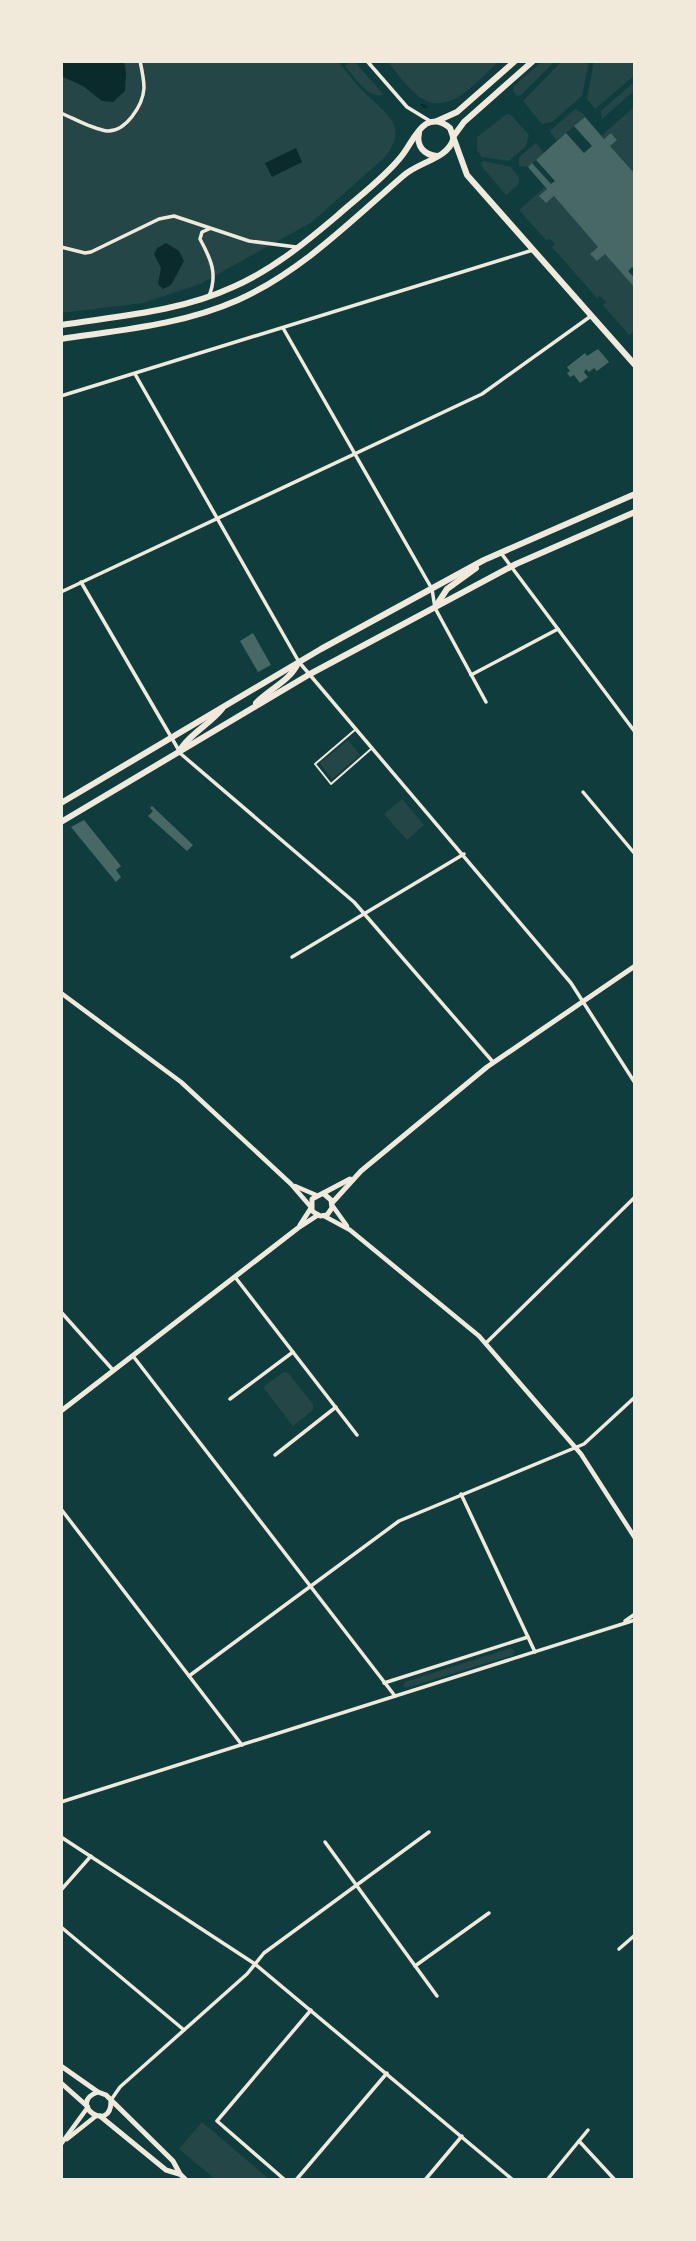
<svg xmlns="http://www.w3.org/2000/svg" width="696" height="2241" viewBox="0 0 696 2241" font-family="Quicksand,sans-serif">
<rect width="100%" height="100%" fill="#0f3d3e"/>
<g fill="#244646">
<path d="M61 61H338C347 72 356 85 367 95 389 116 409 128 384 158L312 222 200 284 143 303 61 313Z"/>
<path d="M350 61H354L384 95C366 98 356 78 345 66Z"/>
<path d="M387 61H499C479 79 450 117 421 98 408 89 397 73 387 61Z"/>
<polygon points="543,61 555,61 521,95 517,96 513,91 514,86"/>
<polygon points="562,61 589,61 582,96 552,122 542,124 523,101"/>
<polygon points="594,61 635,61 635,75 595,109 587,99"/>
<polygon points="635,81 635,90 602,119 601,111"/>
<polygon points="635,106 635,174 610,146 617,139 611,133 604,139 601,136"/>
<polygon points="575,109 583,113 585,117 557,141 550,131"/>
<polygon points="507,114 511,115 529,135 526,146 509,161 482,157 477,150 477,137"/>
<polygon points="536,143 544,153 528,167 519,166 519,157"/>
<polygon points="484,161 511,167 519,178 518,185 506,195 483,168 481,163"/>
<polygon points="545,187 547,189 540,196 545,203 554,196 598,247 591,254 597,261 605,254 635,288 635,331 629,335 603,305 606,302 600,296 597,298 552,247 555,244 550,239 546,240 519,210"/>
<polygon points="348,740 360,755 332,779 320,763"/>
<polygon points="402,799 424,825 407,840 384,814"/>
<polygon points="284,1372 288,1373 313,1404 313,1410 293,1426 263,1387"/>
<polygon points="511,1648 515,1651 513,1655 406,1688 403,1686 405,1682"/>
<polygon points="202,2122 270,2180 216,2180 179,2149"/>
</g>
<g fill="#0a2a2b">
<polygon points="61,61 124,61 126,72 125,91 113,102 102,101 83,86 61,76"/>
<polygon points="296,148 302,162 272,177 265,163"/>
<polygon points="166,243 179,251 184,261 171,285 163,289 158,284 161,268 154,254 157,248"/>
</g>
<g fill="none" stroke-linecap="round" stroke-linejoin="round">
<polyline stroke="#0a2a2b" stroke-width="2.5" points="422,105 426,107"/>
</g>
<g fill="#486865">
<polygon points="585,117 604,139 611,133 617,140 610,146 635,174 635,270 632,267 628,271 635,278 635,288 605,254 597,261 590,254 598,247 554,196 546,203 539,196 547,189 528,167 532,163 551,184 555,181 536,160 566,133 584,153 592,146 574,126"/>
<polygon points="598,349 609,362 597,371 594,368 589,372 586,369 584,372 588,377 580,383 574,375 570,377 567,373 570,371 567,367 585,353 587,356"/>
<polygon points="253,633 271,665 258,672 240,641"/>
<polygon points="152,806 193,845 187,851 148,816 153,811 150,808"/>
<polygon points="84,820 121,866 116,870 121,877 116,882 71,827"/>
</g>
<g fill="none" stroke-linecap="round" stroke-linejoin="round">
<polyline stroke="#f1e9da" stroke-width="2" points="356,729 315,764 331,784 371,749"/>
<g stroke="#f1e9da" stroke-width="3.5">
<polyline points="367,61 407,107 430,121"/>
<path d="M61 113C75 119 92 129 107 131 126 132 143 105 144 88 144 80 142 70 140 61"/>
<path d="M209 229 202 232 200 239C211 259 218 274 209 296"/>
<polyline points="61,247 85,253 91,252 159,219 174,216 249,241 296,247"/>
<polyline points="283,328 432,589 435,608 486,702"/>
<polyline points="135,374 299,662 571,983 635,1083"/>
<polyline points="61,396 533,250"/>
<polyline points="501,553 635,732"/>
<polyline points="81,582 181,754 354,902 493,1062"/>
<polyline points="61,592 482,394 591,316"/>
<polyline points="471,675 558,629"/>
<polyline points="583,792 635,854"/>
<polyline points="292,957 464,854"/>
<polyline points="235,1277 357,1435"/>
<polyline points="61,1312 113,1370"/>
<polyline points="486,1343 635,1197"/>
<polyline points="133,1356 395,1696"/>
<polyline points="230,1399 293,1352"/>
<polyline points="275,1455 336,1407"/>
<polyline points="461,1494 535,1652"/>
<polyline points="61,1509 242,1745"/>
<polyline points="625,1621 635,1614"/>
<polyline points="189,1676 399,1521 584,1444 635,1397"/>
<polyline points="384,1683 528,1637"/>
<polyline points="61,1802 635,1620"/>
<polyline points="61,1837 255,1964 513,2180"/>
<polyline points="325,1842 437,1996"/>
<polyline points="61,1890 91,1856"/>
<polyline points="61,1927 184,2030"/>
<polyline points="619,1949 635,1935"/>
<polyline points="415,1966 489,1913"/>
<polyline points="111,2100 120,2087 247,1974 264,1953 429,1832"/>
<polyline points="579,2141 615,2180"/>
<polyline points="285,2180 217,2121 311,2010"/>
<polyline points="296,2180 387,2073"/>
<polyline points="425,2180 462,2136"/>
<polyline points="547,2180 588,2130"/>
</g>
<g stroke="#f1e9da" stroke-width="4.5">
<polyline points="61,993 181,1082 291,1184 310,1206"/>
<polyline points="295,1186 316,1195"/>
<polyline points="332,1205 347,1226"/>
<polyline points="324,1216 350,1230 479,1336 581,1454 635,1538"/>
<polyline points="67,2139 96,2116"/>
<polyline points="61,2144 88,2107"/>
</g>
<g stroke="#f1e9da" stroke-width="5">
<polyline points="324,1194 331,1200 332,1208 327,1215 320,1216 312,1211 312,1199 350,1179"/>
<polyline points="332,1203 361,1171 487,1067 635,966"/>
<polyline points="300,1225 311,1208"/>
<polyline points="61,1411 298,1228 318,1215"/>
<polyline points="61,2066 98,2092 106,2095 173,2161 180,2174 186,2180"/>
<polyline points="61,2083 87,2106"/>
<path d="M98 2092C66 2103 111 2135 111 2101"/>
<polyline points="100,2116 166,2170 179,2174"/>
</g>
<g stroke="#f1e9da" stroke-width="6">
<polyline points="437,121 457,112 515,61"/>
<path d="M419 133C416 146 424 155 437 156"/>
<polyline points="453,137 464,122 533,61"/>
<path d="M61 325C118 316 179 312 233 287 272 270 305 243 338 215 358 197 383 179 400 158 409 148 415 131 426 124 435 119 443 122 450 128L467 175 635 365"/>
<path d="M61 339C120 330 182 325 238 300 301 272 352 220 403 176 418 162 447 159 453 140"/>
<polyline points="436,606 447,589 476,568"/>
<path d="M256 703C269 689 290 681 298 663"/>
<path d="M182 747C194 731 210 724 222 709"/>
<polyline points="61,803 321,649 484,560 635,494"/>
<polyline points="61,822 310,674 516,564 635,512"/>
</g>
</g>
<rect width="696" height="2241" fill="none" stroke="#f1e9da" stroke-width="126"/>
</svg>
